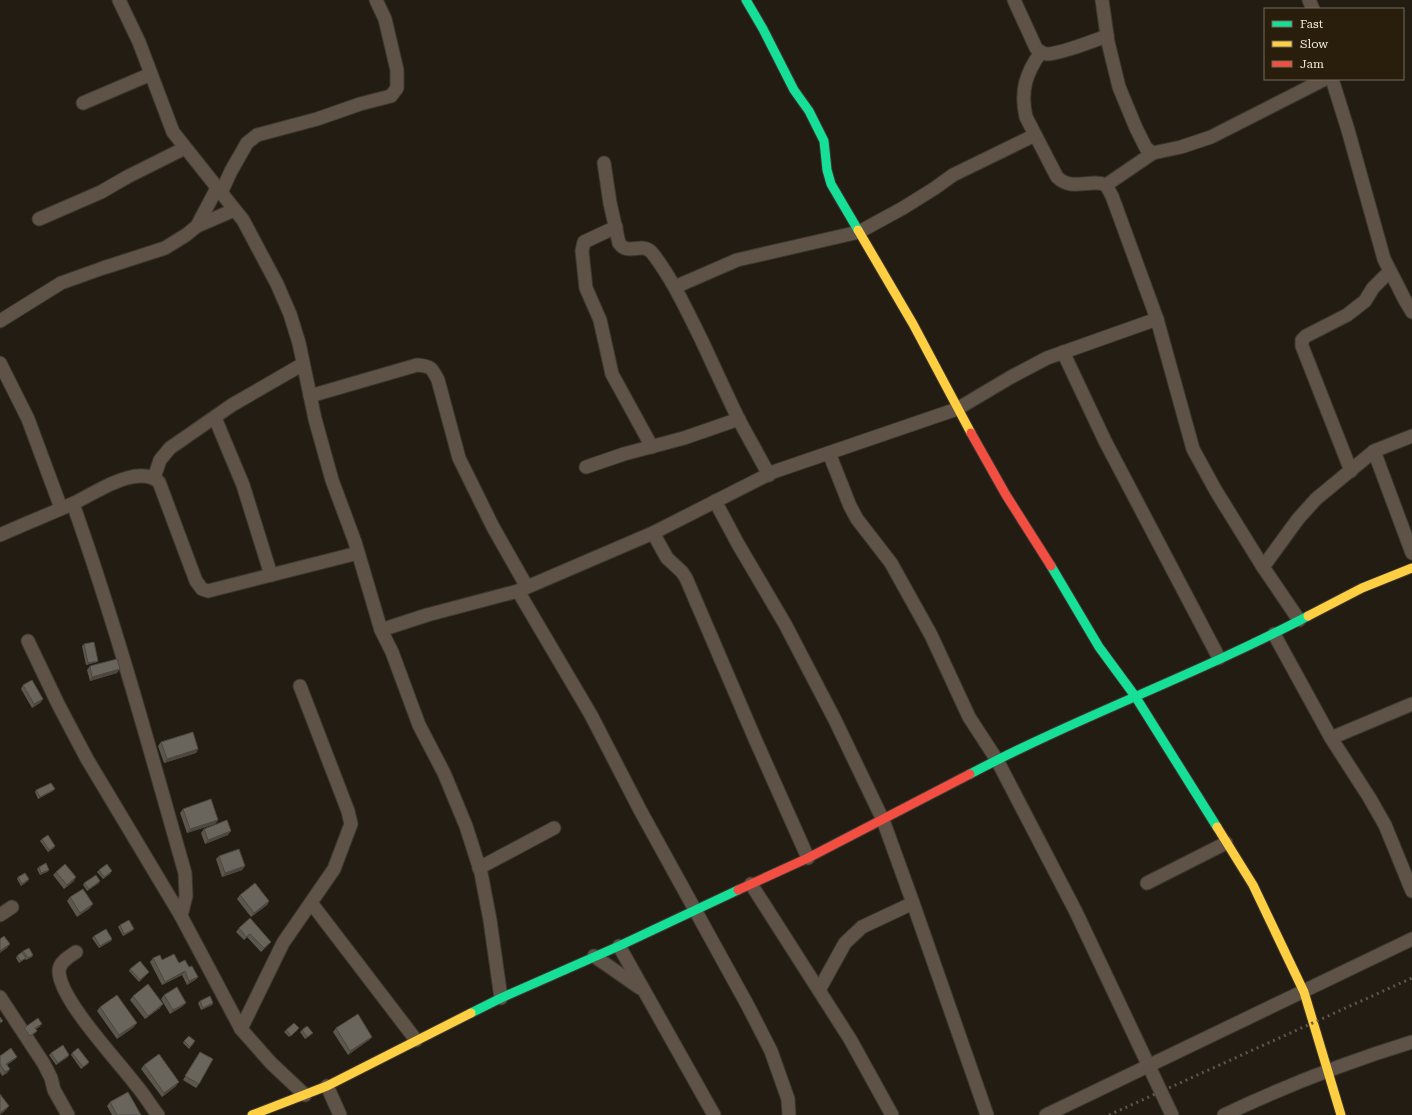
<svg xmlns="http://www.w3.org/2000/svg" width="1412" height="1115" viewBox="0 0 1412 1115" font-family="'Roboto Serif',serif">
<rect width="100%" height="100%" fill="#221c12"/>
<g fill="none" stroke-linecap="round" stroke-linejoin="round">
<defs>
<g id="street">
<polyline points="119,0 139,42 173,132 243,220 277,284 290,314 299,343 315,419 332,480 355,542 381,630 392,652 419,725 444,773 466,826 481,873 490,920 501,998"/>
<path d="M1014 0 1036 48C1039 51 1042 54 1047 54 1061 54 1092 41 1107 36"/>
<polyline points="1102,0 1108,42 1119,87 1136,128 1146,148 1153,153"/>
<polyline points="1309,0 1313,9"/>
<path d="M1041 52C1026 73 1020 91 1026 117L1057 177C1072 192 1090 178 1106 185L1112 196 1157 319 1193 449 1216 491 1263 567 1299 620"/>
<polyline points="1332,79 1348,130 1384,259 1406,302 1412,312"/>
<polyline points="83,103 151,74"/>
<path d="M604 163 610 203 619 243C628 257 643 240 653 254 673 280 687 311 702 341 714 367 726 393 738 418 748 437 759 456 769 475"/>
<polyline points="1106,185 1153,153 1181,147 1211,137 1325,79"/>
<polyline points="221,193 231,171 247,143 257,135 317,119 360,104 391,96 397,88 397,70 385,19 376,0"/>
<polyline points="39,219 101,192 127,177 185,148"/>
<polyline points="197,226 217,188"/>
<polyline points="616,227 584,242 582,251 586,288 600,320 612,374 652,447"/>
<polyline points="675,287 737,260 859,232 903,208 935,188 953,175 1035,135"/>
<polyline points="0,321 61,283 103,268 165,248 186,235 197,226 234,210"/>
<polyline points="1063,352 1105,441 1219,658"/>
<polyline points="0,363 28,419 61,508"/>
<path d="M310 396 417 365C431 366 432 368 438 380L459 458 493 527 527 587"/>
<polyline points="215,418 243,485 271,575"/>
<polyline points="1374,451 1412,553"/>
<polyline points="829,453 850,506 857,519 891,563 931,635 969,717 997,760 1076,912 1172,1115"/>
<polyline points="586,467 624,454 684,438 739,419"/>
<polyline points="1351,471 1302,346 1302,340 1306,336 1347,315 1365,301 1373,288 1390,271"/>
<polyline points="154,478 160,460 170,448 232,405 303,364"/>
<polyline points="715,501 738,544 785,624 835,720 883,820 913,903 987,1115"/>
<path d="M73 504C116 625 150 750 185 873L186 896 181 916"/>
<polyline points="653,533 667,558 682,572 686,578 755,739 808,858"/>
<path d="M0 535C24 524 50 514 74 503 91 495 108 483 127 478 138 475 150 474 159 482L196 581 202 589 208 591 358 553"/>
<polyline points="1263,567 1298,519 1316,499 1374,451 1412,436"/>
<polyline points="518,591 591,715 640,810 748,1006 771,1051 788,1099 789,1115"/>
<polyline points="381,630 427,615 518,591 653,533 773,472 957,409 1011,377 1047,358 1157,319"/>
<polyline points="1274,634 1331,738 1369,797 1385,825 1412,891"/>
<polyline points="28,641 58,704 87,759 181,916 241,1029 271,1063 305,1095"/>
<polyline points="1331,738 1412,704"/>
<polyline points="479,868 554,828"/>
<polyline points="1147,883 1226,843"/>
<polyline points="751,884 850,1039 892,1115"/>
<polyline points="312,904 416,1040"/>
<polyline points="0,915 12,907"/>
<polyline points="619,946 714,1115"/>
<path d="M76 952C70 956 59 962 59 971 59 999 118 1061 136 1085 144 1094 150 1105 158 1115"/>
<polyline points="594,956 640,988"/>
<polyline points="819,990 845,943 862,927 913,903"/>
<polyline points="0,997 44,1064 51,1078 54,1090 68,1115"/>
<polyline points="241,1029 283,943 334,869 351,824 348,811 300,686"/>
<polyline points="327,1086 340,1115"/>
<polyline points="1046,1115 1412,939"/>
<path d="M1224 1115C1285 1086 1347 1062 1412 1042"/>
</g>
<g id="fast">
<polyline points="746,0 763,29 794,90 809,111 824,141 827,170 831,184 858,230"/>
<polyline points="1051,566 1099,647 1135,696 1217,827"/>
<path d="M970 774C1080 716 1198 674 1308 616"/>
<polyline points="471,1013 501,998 619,946 738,890"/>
</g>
<g id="slow">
<polyline points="858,230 913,324 971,433"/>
<polyline points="1308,616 1362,588 1412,568"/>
<polyline points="1217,827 1253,885 1304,992 1341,1115"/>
<polyline points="252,1115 327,1086 471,1013"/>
</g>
<g id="jam">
<polyline points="971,433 1006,495 1051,566"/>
<polyline points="738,890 808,858 970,774"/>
</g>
</defs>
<use href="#street" stroke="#3d3730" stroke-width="15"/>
<use href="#fast" stroke="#3d3730" stroke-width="11"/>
<use href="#slow" stroke="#3d3730" stroke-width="11"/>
<use href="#jam" stroke="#3d3730" stroke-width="11"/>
<use href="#street" stroke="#5f5347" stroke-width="13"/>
<use href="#fast" stroke="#16e098" stroke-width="9"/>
<use href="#slow" stroke="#ffcf43" stroke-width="9"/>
<use href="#jam" stroke="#f24e42" stroke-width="9"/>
<polyline stroke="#5e554b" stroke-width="3" stroke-dasharray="2 4" stroke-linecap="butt" points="1109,1115 1412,978"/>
</g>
<g fill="#5b574f">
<polygon points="84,644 98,661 97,662 86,665 82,646"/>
<polygon points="90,666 117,673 90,681 87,670"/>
<polygon points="23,685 43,699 40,703 32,708 21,689"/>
<polygon points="161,742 198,749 196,753 164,763 158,746"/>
<polygon points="36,790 53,791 38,799 35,792"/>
<polygon points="183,809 218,820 215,824 187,833 180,813"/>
<polygon points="204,829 228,835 205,844 201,833"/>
<polygon points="42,839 55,846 54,848 48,852 40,841"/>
<polygon points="219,856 245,866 242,870 222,877 216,859"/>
<polygon points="39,867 49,870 47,872 40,875 37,869"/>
<polygon points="99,870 111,873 103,879 97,872"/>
<polygon points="56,872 74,881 64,889 53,875"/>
<polygon points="18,877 28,881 21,886 17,879"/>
<polygon points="84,883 99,883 87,891 83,885"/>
<polygon points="240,895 269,901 267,905 251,917 237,899"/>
<polygon points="70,897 90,908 77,917 67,901"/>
<polygon points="250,918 268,945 261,952 247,937 244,940 236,932 239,928"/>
<polygon points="120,925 132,931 123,936 118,927"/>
<polygon points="94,936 112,939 111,941 99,948 92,938"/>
<polygon points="23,951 33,955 32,957 26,960 25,959 19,963 16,958 17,956"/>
<polygon points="153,958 179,963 189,967 198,977 195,980 187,985 182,975 162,985 150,962"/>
<polygon points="130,969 149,972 139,982 129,971"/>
<polygon points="164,995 183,1006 170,1014 161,999"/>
<polygon points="133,996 160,1008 145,1019 130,1000"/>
<polygon points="200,1001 213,1003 212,1005 201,1010 198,1003"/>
<polygon points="100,1007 134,1027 117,1039 97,1011"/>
<polygon points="41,1026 36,1029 37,1031 35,1033 29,1038 23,1030 24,1028"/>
<polygon points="336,1028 372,1037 369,1040 348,1055 333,1032"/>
<polygon points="286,1030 298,1030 289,1037 284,1032"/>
<polygon points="302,1030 311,1035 305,1039 300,1032"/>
<polygon points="184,1041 194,1043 189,1049 183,1043"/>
<polygon points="200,1052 199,1084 196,1088 183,1080"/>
<polygon points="51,1053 68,1057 56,1065 49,1055"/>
<polygon points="72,1053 89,1062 88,1064 81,1069 71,1055"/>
<polygon points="0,1056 17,1057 14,1060 7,1065 10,1069 7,1073 2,1076 0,1072"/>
<polygon points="144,1065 176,1086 162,1097 141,1069"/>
<polygon points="110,1102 141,1115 112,1115 107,1106"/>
</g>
<g fill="#4a4740">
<polygon points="98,661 97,662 86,665 88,663"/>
<polygon points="120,669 117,673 90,681 92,677"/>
<polygon points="43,699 40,703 32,708 34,704"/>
<polygon points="198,749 196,753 164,763 167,759"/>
<polygon points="55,789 53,791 38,799 40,797"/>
<polygon points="218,820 215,824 187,833 190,829"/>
<polygon points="231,831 228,835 205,844 208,840"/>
<polygon points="245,866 242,870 222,877 225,873"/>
<polygon points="49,870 47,872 40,875 41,873"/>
<polygon points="76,877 74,881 64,889 67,885"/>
<polygon points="29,879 28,881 21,886 22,884"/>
<polygon points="100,881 99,883 87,891 89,889"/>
<polygon points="269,901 267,905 251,917 254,913"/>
<polygon points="93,904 90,908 77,917 80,913"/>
<polygon points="134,929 132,931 123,936 124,934"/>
<polygon points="112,939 111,941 99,948 100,946"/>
<polygon points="10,944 7,948 0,953 0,951"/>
<polygon points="185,971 182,975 162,985 165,982"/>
<polygon points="198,977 195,980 187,985 189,981"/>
<polygon points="186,1003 183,1006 170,1014 173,1010"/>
<polygon points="213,1003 212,1005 201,1010 203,1008"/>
<polygon points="163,1004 160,1008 145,1019 148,1016"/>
<polygon points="137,1023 134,1027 117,1039 119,1035"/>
<polygon points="372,1037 369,1040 348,1055 350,1051"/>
<polygon points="69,1055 68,1057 56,1065 58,1063"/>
<polygon points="17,1057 14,1060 4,1067 6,1064"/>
<polygon points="10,1069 7,1073 2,1076 5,1072"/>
<polygon points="179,1082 176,1086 162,1097 164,1093"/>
<polygon points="9,1106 6,1110 0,1115 0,1113"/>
</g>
<g fill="#6a655c" stroke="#4a4740">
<polygon points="94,642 98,661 88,663 84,644"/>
<polygon points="117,659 120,669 92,677 90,666"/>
<polygon points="32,680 43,699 34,704 23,685"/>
<polygon points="193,732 198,749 167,759 161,742"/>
<polygon points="51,783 55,789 40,797 36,790"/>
<polygon points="211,799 218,820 190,829 183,809"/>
<polygon points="227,820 231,831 208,840 204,829"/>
<polygon points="48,835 55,846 49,850 42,839"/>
<polygon points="239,849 245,866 225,873 219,856"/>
<polygon points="46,863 49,870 41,873 39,867"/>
<polygon points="65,864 76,877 67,885 56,872"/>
<polygon points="107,864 112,871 104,877 99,870"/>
<polygon points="25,873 29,879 22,884 18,877"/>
<polygon points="96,875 100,881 89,889 84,883"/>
<polygon points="255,883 269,901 254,913 240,895"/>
<polygon points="83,889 93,904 80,913 70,897"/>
<polygon points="250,918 271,942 264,948 250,934 246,937 239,928"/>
<polygon points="129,920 134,929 124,934 120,925"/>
<polygon points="106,929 112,939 100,946 94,936"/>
<polygon points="4,936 10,944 0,951 0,939"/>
<polygon points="29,948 33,955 28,958 23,951"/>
<polygon points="22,952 26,958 21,961 17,956"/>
<polygon points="174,954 179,963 185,960 189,967 192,966 198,977 189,981 185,971 165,982 153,958 160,955 162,960"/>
<polygon points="140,961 149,972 140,980 130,969"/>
<polygon points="148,984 163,1004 148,1016 133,996"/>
<polygon points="177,987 186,1003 173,1010 164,995"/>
<polygon points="117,995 137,1023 119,1035 100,1007"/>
<polygon points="210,996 213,1003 203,1008 200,1001"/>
<polygon points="358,1014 372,1037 350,1051 336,1028"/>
<polygon points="0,1017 3,1021 0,1023"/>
<polygon points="38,1018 42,1024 35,1028 37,1031 30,1036 24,1028"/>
<polygon points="294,1023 299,1028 291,1036 286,1030"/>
<polygon points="307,1026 313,1033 307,1037 302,1030"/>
<polygon points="189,1036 195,1041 190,1047 184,1041"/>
<polygon points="63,1045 69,1055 58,1063 51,1053"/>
<polygon points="11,1048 17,1057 6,1064 10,1069 5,1072 0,1064 0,1056"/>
<polygon points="78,1048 89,1062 83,1067 72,1053"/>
<polygon points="200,1052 213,1059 199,1084 185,1076"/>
<polygon points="159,1054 179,1082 164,1093 144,1065"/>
<polygon points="128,1092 141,1115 117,1115 110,1102"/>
<polygon points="0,1094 9,1106 0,1113"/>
</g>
<rect x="1264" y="8" width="140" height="72" fill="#291d0b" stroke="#776d5d"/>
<rect x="1272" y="21" width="20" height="6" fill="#16e098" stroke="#776d5d"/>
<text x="1300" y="28" font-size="12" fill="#ece5d9">Fast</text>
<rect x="1272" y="41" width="20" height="6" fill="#ffcf43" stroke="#776d5d"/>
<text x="1300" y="48" font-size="12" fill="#ece5d9">Slow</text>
<rect x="1272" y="61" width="20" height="6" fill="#f24e42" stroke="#776d5d"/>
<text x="1300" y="68" font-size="12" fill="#ece5d9">Jam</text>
</svg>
